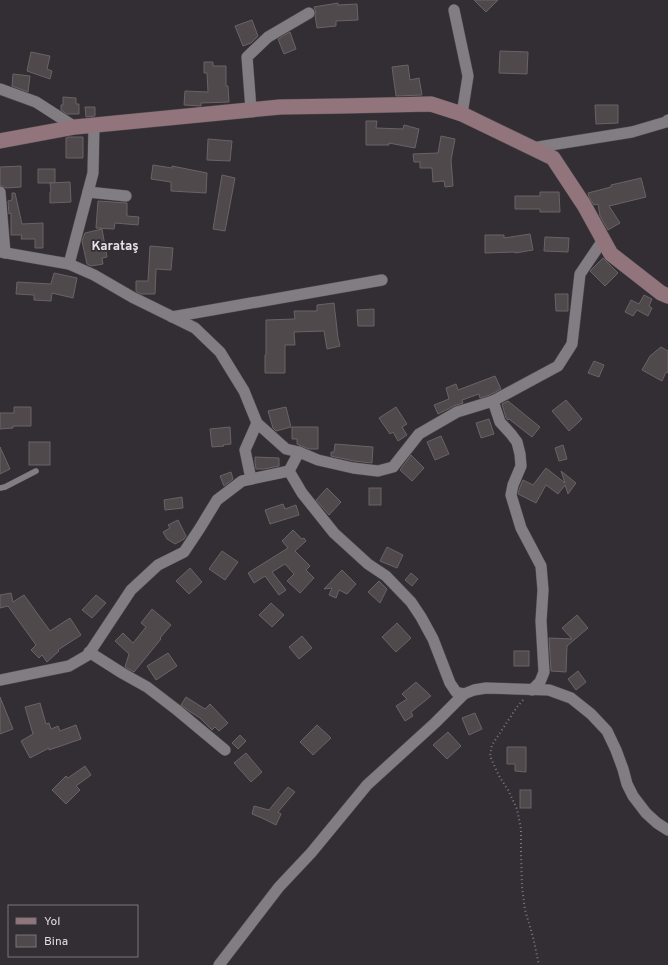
<svg xmlns="http://www.w3.org/2000/svg" width="668" height="965" viewBox="0 0 668 965" font-family="Overpass,sans-serif">
<rect width="100%" height="100%" fill="#332e33"/>
<g fill="#50494b" stroke="#6a6366">
<polygon points="474,0 498,0 486,12"/>
<polygon points="338,3 338,5 357,4 358,20 336,21 336,26 317,28 315,15 316,13 314,7"/>
<polygon points="252,20 258,36 251,43 243,46 235,26"/>
<polygon points="290,32 296,49 284,54 278,39"/>
<polygon points="500,51 528,52 527,74 499,73"/>
<polygon points="31,52 50,56 47,69 52,71 50,79 27,71"/>
<polygon points="204,62 213,62 213,66 226,66 226,86 228,86 229,102 201,103 201,106 184,105 185,91 208,92 207,73 204,73"/>
<polygon points="408,65 410,80 419,78 422,95 396,96 392,67"/>
<polygon points="13,74 30,76 28,92 12,86"/>
<polygon points="63,97 76,98 76,104 79,104 79,114 67,114 61,110 61,105 63,105"/>
<polygon points="595,105 618,105 618,123 596,124"/>
<polygon points="85,107 95,107 95,116 86,117"/>
<polygon points="366,121 377,121 376,128 403,129 404,125 419,129 415,148 389,143 389,145 366,145"/>
<polygon points="441,136 455,139 451,160 453,186 445,187 444,181 433,182 432,168 420,168 420,162 414,162 413,154 438,153"/>
<polygon points="68,137 83,137 83,158 66,158 66,138"/>
<polygon points="208,139 232,141 230,161 207,160"/>
<polygon points="153,165 172,168 172,166 207,173 206,193 171,191 171,182 151,179"/>
<polygon points="21,166 21,187 6,188 0,185 0,167"/>
<rect x="38" y="169" width="17" height="14"/>
<polygon points="222,175 235,178 225,231 213,229"/>
<polygon points="641,178 646,197 609,206 620,223 608,230 600,216 598,204 594,205 589,197 588,193 611,187 611,185"/>
<polygon points="70,182 71,202 50,203 50,192 51,191 50,183"/>
<polygon points="540,192 559,192 560,212 540,212 540,209 515,209 515,196 540,196"/>
<polygon points="12,193 15,193 22,224 43,223 43,248 35,248 35,239 21,239 22,235 11,235 11,213 9,214 8,201 12,200"/>
<polygon points="98,201 127,203 127,216 139,217 138,225 115,223 114,229 96,228"/>
<polygon points="102,229 107,257 102,258 103,264 91,266 87,264 82,241 85,233"/>
<polygon points="530,234 533,250 515,253 515,252 485,253 485,235 504,235 504,238"/>
<polygon points="545,237 569,238 568,252 544,251"/>
<polygon points="150,246 173,248 171,270 156,269 155,294 141,294 136,291 136,281 148,281"/>
<polygon points="603,258 618,273 605,286 590,271"/>
<polygon points="54,273 77,278 73,298 52,293 51,301 34,300 34,295 16,294 17,282 51,284"/>
<polygon points="555,294 568,294 568,311 556,311"/>
<polygon points="644,295 652,299 649,306 652,308 648,316 637,310 633,316 625,312 631,300 639,304"/>
<polygon points="334,303 338,338 340,346 327,349 324,331 294,332 295,345 285,345 285,373 265,373 265,355 266,355 266,320 295,319 294,311 317,311 317,305"/>
<polygon points="374,309 374,326 358,326 357,310"/>
<polygon points="661,347 668,351 668,373 666,372 662,381 642,370 650,356"/>
<polygon points="594,361 604,365 599,377 588,373"/>
<polygon points="495,376 501,389 490,395 480,398 479,394 462,400 463,403 454,406 438,414 434,405 449,399 446,388 456,384 458,390"/>
<polygon points="566,400 582,419 569,431 552,411"/>
<polygon points="508,401 540,427 532,437 509,419 508,420 506,418 502,404"/>
<polygon points="14,407 31,407 31,426 13,426 13,428 0,429 0,413 14,413"/>
<polygon points="286,407 291,427 276,431 273,428 268,411"/>
<polygon points="396,407 407,424 402,427 407,435 398,441 393,432 390,434 379,418"/>
<polygon points="489,419 494,434 481,438 476,423"/>
<polygon points="230,427 231,444 223,445 224,446 212,447 210,429"/>
<polygon points="292,427 318,427 318,449 309,449 297,444 297,439 292,439"/>
<polygon points="441,436 449,454 435,460 427,442"/>
<rect x="29" y="442" width="21" height="23"/>
<polygon points="335,444 373,447 372,463 354,461 331,456 331,452 334,452"/>
<polygon points="563,445 567,459 559,461 555,448"/>
<polygon points="0,447 10,469 0,474"/>
<polygon points="411,455 424,468 412,481 400,470"/>
<polygon points="255,457 279,458 279,466 264,469 256,469 255,462"/>
<polygon points="546,468 565,483 561,471 576,483 568,494 565,485 558,494 546,485 536,503 518,494 520,487 523,480 533,485"/>
<polygon points="231,472 233,479 224,486 220,476"/>
<polygon points="327,488 341,502 329,515 316,500"/>
<rect x="369" y="488" width="12" height="17"/>
<polygon points="182,497 183,508 165,510 164,500"/>
<polygon points="283,504 285,509 296,505 299,515 270,524 265,510"/>
<polygon points="178,520 186,536 184,539 175,544 167,539 163,532 170,528 168,525"/>
<polygon points="293,530 302,539 304,538 306,541 295,551 310,566 306,570 314,578 300,593 287,581 294,574 285,564 272,572 286,590 279,595 265,576 254,583 248,573 288,548 282,541"/>
<polygon points="387,547 403,555 397,568 380,561"/>
<polygon points="222,551 238,562 225,580 209,569"/>
<polygon points="190,568 202,582 189,594 176,581"/>
<polygon points="342,570 356,584 347,594 339,590 336,598 329,595 332,588 324,589"/>
<polygon points="411,573 418,579 412,586 405,580"/>
<polygon points="379,581 387,589 380,603 368,592"/>
<polygon points="11,593 13,602 24,595 50,631 70,618 81,635 58,650 59,651 47,662 42,655 39,658 31,650 36,645 8,606 0,608 0,595"/>
<polygon points="96,595 106,603 92,618 82,610"/>
<polygon points="271,603 284,615 272,627 259,615"/>
<polygon points="152,609 171,625 160,638 161,639 134,672 125,667 129,654 115,641 123,633 133,643 146,627 141,623"/>
<polygon points="577,615 588,628 567,646 566,672 551,671 549,638 572,639 562,628"/>
<polygon points="397,623 411,638 396,652 382,637"/>
<polygon points="302,636 312,648 299,659 289,647"/>
<rect x="514" y="651" width="15" height="15"/>
<polygon points="168,653 177,666 156,680 147,666"/>
<polygon points="578,671 586,682 576,690 568,679"/>
<polygon points="416,682 431,696 411,712 413,716 405,721 396,706 407,699 402,694"/>
<polygon points="0,697 13,729 0,734"/>
<polygon points="186,697 205,709 210,704 228,723 219,731 215,727 212,730 200,718 189,711 181,705"/>
<polygon points="40,703 46,724 49,723 51,729 58,726 60,731 76,725 81,739 49,750 49,748 30,758 21,741 33,734 25,707"/>
<polygon points="475,713 482,729 469,735 462,718"/>
<polygon points="317,725 331,738 313,755 300,742"/>
<polygon points="448,732 461,746 447,759 433,745"/>
<polygon points="240,735 246,741 238,749 232,743"/>
<polygon points="507,747 526,747 526,772 515,771 515,764 507,764"/>
<polygon points="246,753 262,772 251,782 234,763"/>
<polygon points="85,766 91,775 76,786 80,790 66,804 52,790 66,776 68,778"/>
<polygon points="288,787 295,792 278,812 281,814 276,825 262,818 252,814 254,806 269,810"/>
<rect x="520" y="790" width="11" height="18"/>
</g>
<g fill="none" stroke-linecap="round" stroke-linejoin="round">
<defs>
<polyline id="lane" points="0,488 5,487 36,471"/>
<g id="street">
<polyline points="454,10 468,76 462,114"/>
<polyline points="0,89 36,102 75,127"/>
<polyline points="251,109 247,57 268,37 309,13"/>
<polyline points="532,148 632,132 666,122 668,120"/>
<polyline points="0,192 5,253"/>
<polyline points="88,192 126,196"/>
<polyline points="0,252 69,264 94,275 132,297 195,328 220,352 244,391 257,423 286,449 299,452 318,460 353,468 378,471 393,467 419,434 457,412 493,401 558,366 572,344 580,274 603,240"/>
<polyline points="69,264 93,173 94,125"/>
<polyline points="172,317 382,280"/>
<polyline points="493,401 500,422 511,434 517,442 520,454 521,466 513,485 511,495 521,528 541,566 543,590 541,621 544,672 540,682 532,690"/>
<polyline points="289,471 302,493 334,533 368,564 386,576 411,602 421,617 433,639 450,683 456,692 464,694 474,690 486,688 549,690 571,698 591,714 607,731 616,750 623,769 627,784 633,796 646,813 657,823 668,830"/>
<polyline points="251,479 245,450 257,423"/>
<polyline points="89,652 122,673 147,687 177,710 225,750"/>
<polyline points="0,680 69,666 88,655 131,590 158,565 184,552 200,528 217,500 242,481 289,471 299,452"/>
<polyline points="219,965 279,887 311,853 367,785 435,723 464,694"/>
</g>
<polyline id="secondary" points="0,141 75,127 280,107 342,106 431,104 462,114 553,158 584,205 611,254 661,293 668,296"/>
</defs>
<use href="#lane" stroke="#4e4a4e" stroke-width="6"/>
<use href="#street" stroke="#4e4a4e" stroke-width="12"/>
<use href="#secondary" stroke="#4e4a4e" stroke-width="16"/>
<polyline stroke="#7d797d" stroke-width="2" stroke-dasharray="1 3" stroke-linecap="butt" points="523,700 517,707 492,745 490,756 499,776 508,790 517,809 521,829 521,853 522,887 525,910 533,937 539,965"/>
<use href="#lane" stroke="#827d82" stroke-width="5.5"/>
<use href="#street" stroke="#827d82" stroke-width="11"/>
<use href="#secondary" stroke="#92757c" stroke-width="15"/>
</g>
<g text-anchor="middle" dominant-baseline="central" stroke-width="3.5" stroke-linejoin="round" paint-order="stroke">
<g font-size="13" font-weight="bold" fill="#e8e2e8" stroke="#332e33">
<text x="115" y="247">Karataş</text>
</g>
</g>
<rect x="8" y="905" width="130" height="52" fill="#332e33" stroke="#797479"/>
<rect x="16" y="918" width="20" height="6" fill="#92757c" stroke="#797479"/>
<text x="44" y="925" font-size="12" fill="#e1dee1">Yol</text>
<rect x="16" y="935" width="20" height="12" fill="#50494b" stroke="#797479"/>
<text x="44" y="945" font-size="12" fill="#e1dee1">Bina</text>
</svg>
